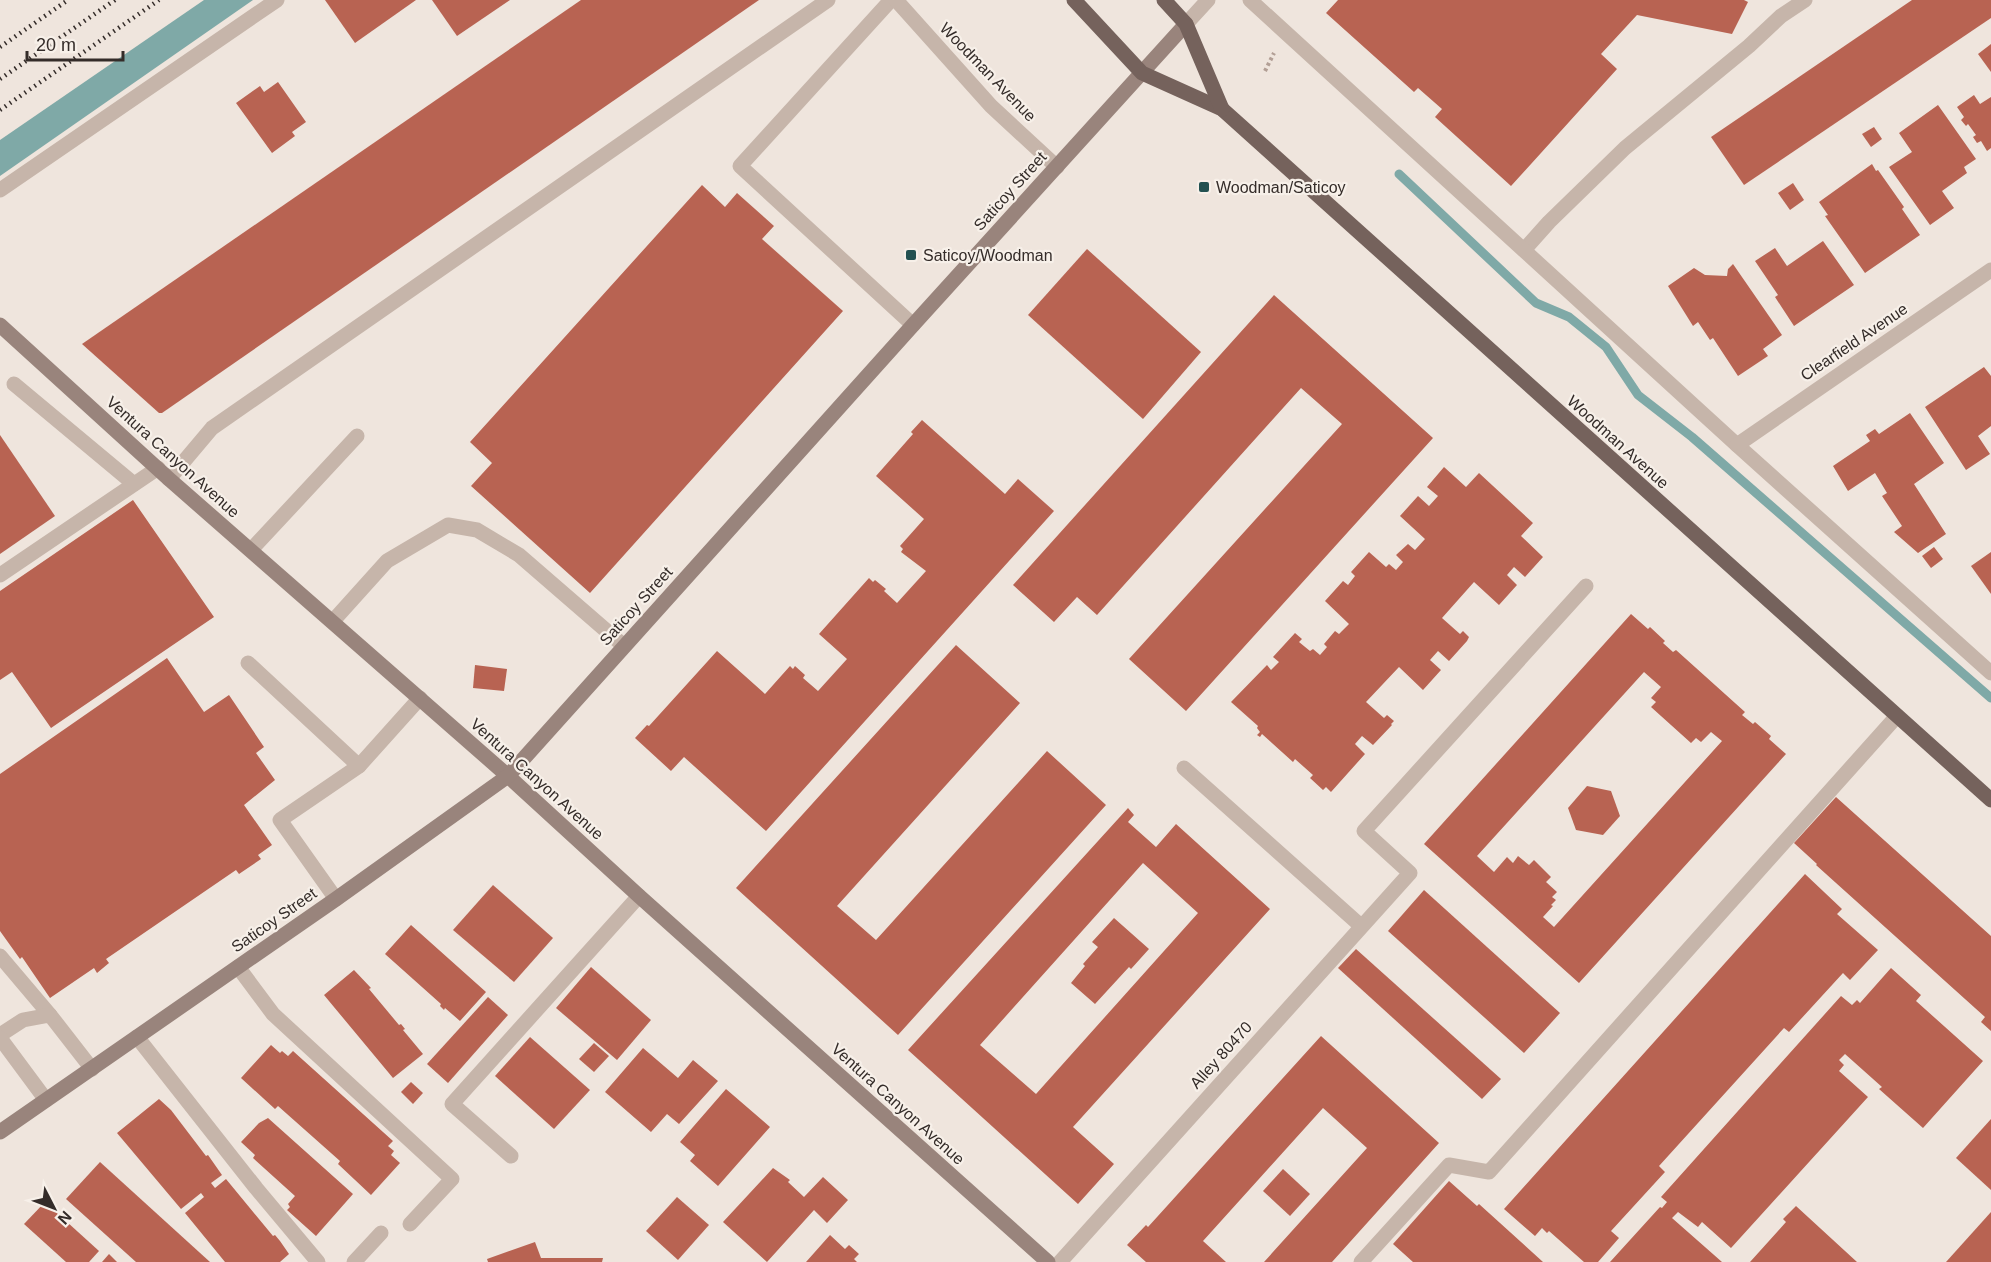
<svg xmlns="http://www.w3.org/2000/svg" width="1991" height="1262" viewBox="0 0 1991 1262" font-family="Helvetica,sans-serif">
<rect width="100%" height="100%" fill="#efe5dd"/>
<polygon fill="#7fa9a7" points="204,0 253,0 0,176 0,140"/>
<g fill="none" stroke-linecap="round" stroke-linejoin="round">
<polyline stroke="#7fa9a7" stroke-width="9" points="1399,174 1536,303 1569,317 1606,347 1638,395 1692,437 1991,698"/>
</g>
<g fill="#b86352" fill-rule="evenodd">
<polygon points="325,0 416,0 355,43"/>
<polygon points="432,0 510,0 457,36"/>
<polygon points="581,0 759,0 162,413 159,413 82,344"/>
<polygon points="1338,0 1744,0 1748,2 1732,34 1637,15 1601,54 1617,69 1511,186 1435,117 1442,109 1418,88 1414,92 1326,13"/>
<polygon points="1912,0 1991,0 1991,18 1744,185 1711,137"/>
<polygon points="1991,44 1991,72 1978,54"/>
<polygon points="278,82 306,122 292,132 295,136 272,153 236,103 260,86 264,92"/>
<polygon points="1974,95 1980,104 1991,97 1991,148 1987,151 1981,141 1977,143 1973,137 1976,135 1968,124 1966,126 1961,120 1964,117 1957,107"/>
<polygon points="1938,105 1976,159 1964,167 1967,173 1942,191 1954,208 1930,225 1889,167 1912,152 1899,133"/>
<polygon points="1874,127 1882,139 1871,147 1862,134"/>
<polygon points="1872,164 1876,171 1878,170 1904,207 1902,209 1920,235 1865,273 1825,216 1828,215 1819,202"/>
<polygon points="1793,183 1804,200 1790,210 1778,193"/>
<polygon points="702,185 725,207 737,193 774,226 762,239 843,311 590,593 471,486 492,463 470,442"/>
<polygon points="1823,241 1854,285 1794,326 1775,297 1778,295 1755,261 1775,248 1787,266"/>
<polygon points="1087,249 1201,352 1143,419 1028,315"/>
<polygon points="1733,264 1782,335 1763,349 1768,356 1738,376 1713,338 1710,340 1698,322 1693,326 1668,286 1694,268 1705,275 1727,276 1728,269"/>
<polygon points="1274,295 1433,438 1186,711 1129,659 1342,424 1301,388 1097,615 1077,597 1054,622 1013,585"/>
<polygon points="1984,367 1991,376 1991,426 1978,436 1990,454 1966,470 1925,407"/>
<polygon points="1910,413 1944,463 1914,484 1946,534 1918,553 1894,532 1902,526 1882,496 1887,493 1875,473 1848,491 1833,466 1870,441 1866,435 1875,429 1879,434"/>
<polygon points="922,420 1005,494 1018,479 1054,511 766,831 684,757 671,771 635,738 647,725 649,726 717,651 765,694 790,666 793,669 795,666 805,675 803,678 818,691 847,659 819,634 869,578 873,582 875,580 886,589 884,591 897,603 926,571 901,552 903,549 900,546 924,519 876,476 913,434 911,432"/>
<polygon points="0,435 55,516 0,554"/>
<polygon points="1444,467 1466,487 1479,473 1533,523 1521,536 1543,557 1525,577 1514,567 1507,575 1517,585 1499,605 1474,582 1442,618 1460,634 1463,631 1469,637 1467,641 1449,661 1438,651 1430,660 1441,670 1423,690 1399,667 1366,702 1384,718 1387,715 1394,721 1391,724 1392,725 1373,745 1362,736 1355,744 1365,754 1331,792 1326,787 1323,790 1310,778 1313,775 1295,759 1293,762 1262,734 1260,737 1257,735 1260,732 1257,728 1258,726 1231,702 1267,665 1271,670 1279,662 1273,657 1295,633 1302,639 1299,642 1310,651 1313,649 1320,655 1327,647 1324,644 1335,631 1339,634 1349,624 1325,601 1343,581 1348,585 1355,576 1351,572 1369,552 1386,567 1389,564 1396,570 1403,562 1396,555 1408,544 1415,550 1425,539 1400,516 1418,496 1429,506 1438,496 1427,487"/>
<polygon points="133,500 214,617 51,728 12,672 0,680 0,591"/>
<polygon points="1934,547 1943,559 1931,568 1922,556"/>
<polygon points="1991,552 1991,594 1971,566"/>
<path d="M1631 614 1648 629 1650 627 1665 641 1663 643 1673 652 1676 650 1745 712 1742 715 1753 724 1755 722 1771 736 1769 739 1786 754 1579 983 1424 844ZM1644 672 1661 687 1651 698 1656 702 1651 707 1691 743 1696 738 1701 742 1711 732 1722 741 1554 927 1543 917 1553 906 1551 905 1556 900 1552 897 1557 892 1546 882 1551 877 1534 860 1529 865 1518 856 1513 863 1507 857 1494 872 1477 856Z"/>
<polygon points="956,645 1020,703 837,906 876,940 1047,751 1106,805 898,1035 736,888"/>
<polygon points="167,658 204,712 229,695 264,747 256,753 275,780 244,805 272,845 258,855 261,859 239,874 236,870 106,959 109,963 97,973 94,968 50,998 22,957 20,959 0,931 0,774"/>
<polygon points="475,665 507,669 504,691 473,688"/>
<polygon points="1587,786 1611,791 1620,816 1603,835 1576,830 1568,808"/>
<polygon points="1836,797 1991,936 1991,1031 1981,1022 1985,1017 1816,865 1817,864 1794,843"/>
<path d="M1128 808 1134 815 1128 822 1156 847 1176 824 1270 909 1073 1127 1114 1164 1078 1204 908 1050ZM1143 863 1198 913 1036 1094 980 1045Z"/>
<polygon points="1805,874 1842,909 1837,914 1878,950 1850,980 1843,973 1789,1032 1784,1028 1659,1166 1665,1172 1611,1231 1619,1238 1598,1262 1584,1262 1549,1231 1547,1233 1542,1228 1535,1236 1504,1209"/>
<polygon points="493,885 553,938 514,982 453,930"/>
<polygon points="1424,890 1560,1013 1524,1053 1388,931"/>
<polygon points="1114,918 1149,949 1131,969 1129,967 1095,1004 1071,983 1085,966 1083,964 1098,947 1092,942"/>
<polygon points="411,925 486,992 460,1021 445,1008 444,1010 440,1006 441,1004 385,954"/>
<polygon points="1356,949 1501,1079 1482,1099 1338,968"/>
<polygon points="591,967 651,1020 617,1060 556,1008"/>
<polygon points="1891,968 1921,995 1916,1001 1983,1061 1923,1128 1879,1089 1882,1087 1845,1054 1839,1060 1844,1065 1839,1071 1868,1097 1731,1248 1702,1222 1698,1227 1678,1212 1672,1218 1722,1262 1610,1262 1660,1207 1662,1208 1667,1202 1661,1197 1841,996 1852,1005 1857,1000 1860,1003"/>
<polygon points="354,970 371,988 369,989 399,1025 401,1024 405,1029 403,1030 423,1054 393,1078 324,995"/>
<polygon points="488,997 508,1015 448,1083 427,1064"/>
<polygon points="1321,1036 1439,1143 1332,1262 1264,1262 1367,1148 1323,1108 1203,1241 1226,1262 1146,1262 1127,1245 1146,1225 1148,1227"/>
<polygon points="530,1037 590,1090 554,1129 495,1076"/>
<polygon points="594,1043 609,1056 594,1072 579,1059"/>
<polygon points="271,1045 280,1053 282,1051 288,1056 293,1051 393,1141 388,1146 394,1151 391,1155 400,1163 371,1195 338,1164 340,1161 278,1106 275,1109 241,1078"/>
<polygon points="643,1048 678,1078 693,1060 718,1081 679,1124 667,1114 651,1132 605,1092"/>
<polygon points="411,1082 423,1093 413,1104 401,1092"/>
<polygon points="726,1089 770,1127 718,1186 690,1161 695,1155 680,1142"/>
<polygon points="159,1099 171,1110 206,1156 208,1155 222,1175 211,1183 215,1188 226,1179 273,1236 275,1235 280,1241 289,1254 280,1262 225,1262 185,1213 204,1197 201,1193 181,1209 117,1133"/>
<polygon points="268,1118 353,1194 316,1236 287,1210 290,1207 288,1204 295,1196 253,1158 255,1155 241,1142 259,1123"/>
<polygon points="1991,1119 1991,1190 1956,1158"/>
<polygon points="100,1162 210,1262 136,1262 66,1199"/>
<polygon points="773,1168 790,1180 788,1182 804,1197 823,1177 848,1200 827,1223 814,1210 767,1262 723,1222"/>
<polygon points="1283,1169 1310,1194 1290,1216 1263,1191"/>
<polygon points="1449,1181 1477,1206 1479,1204 1543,1262 1413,1262 1393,1244"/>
<polygon points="677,1197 709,1225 678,1260 646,1231"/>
<polygon points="45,1202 99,1251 89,1262 66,1262 24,1224"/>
<polygon points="1796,1206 1857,1262 1750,1262 1786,1222 1783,1219"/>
<polygon points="1991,1212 1991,1262 1946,1262"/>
<polygon points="830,1235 845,1249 849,1245 859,1254 854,1259 857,1262 806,1262"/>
<polygon points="535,1242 541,1258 603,1258 602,1262 488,1262 487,1259"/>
<polygon points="109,1254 117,1262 102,1262"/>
</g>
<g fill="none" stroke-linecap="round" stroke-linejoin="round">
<polyline stroke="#b29f95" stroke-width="4" stroke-dasharray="3 3" stroke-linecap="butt" points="1265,71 1274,53"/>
<g stroke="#c6b5aa" stroke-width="15">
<polyline points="891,0 740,166 913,325"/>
<polyline points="0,190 277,0"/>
<polyline points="1524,250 1549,222 1625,148 1749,46 1781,16 1805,0"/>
<polyline points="14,384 134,484"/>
<polyline points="169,479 212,428 828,0"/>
<polyline points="251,550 357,436"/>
<polyline points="0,575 158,468"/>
<polyline points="333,621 387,561 448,525 477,530 519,555 624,646"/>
<polyline points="248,663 359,766"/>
<polyline points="1184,768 1361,926"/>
<polyline points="336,899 280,820 359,766 420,698"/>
<polyline points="0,956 50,1015"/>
<polyline points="238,967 273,1014 452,1179 410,1224"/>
<polyline points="0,1035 23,1020 50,1015 92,1069"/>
<polyline points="137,1037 256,1188 318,1262"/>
<polyline points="0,1038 46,1100"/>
<polyline points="511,1156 452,1104 639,896"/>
<polyline points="354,1262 381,1233"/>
<polyline points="1060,1262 1410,873 1364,831 1586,586"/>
<polyline points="1361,1262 1449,1165 1489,1172 1897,716"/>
</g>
<g stroke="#c6b5aa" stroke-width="15">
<polyline points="896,0 991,106 1057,167"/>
<polyline points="1250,0 1737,445 1991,673"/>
<polyline points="1186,24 1208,0"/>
<polyline points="1737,445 1991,270"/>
</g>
<g stroke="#99847c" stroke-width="15">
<polyline points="0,325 169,479 508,776 639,896 1048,1262"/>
<polyline points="0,1132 336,899 508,776 913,325 1186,24"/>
</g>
<g stroke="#75625c" stroke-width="15">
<polyline points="1074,0 1142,73 1222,109 1991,800"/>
<polyline points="1164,0 1186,24 1222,109"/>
</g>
<g stroke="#342c29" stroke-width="4.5" stroke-dasharray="1.5 4.5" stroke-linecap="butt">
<polyline points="0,47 68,0"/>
<polyline points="0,79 115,0"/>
<polyline points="0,110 159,0"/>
</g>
</g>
<g fill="#235151" stroke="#f7f0e9" stroke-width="2">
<rect x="1198" y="181" width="12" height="12" rx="3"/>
<rect x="905" y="249" width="12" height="12" rx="3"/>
</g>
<g text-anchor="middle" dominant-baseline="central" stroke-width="4.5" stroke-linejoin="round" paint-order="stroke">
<g font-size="16" fill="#342c29" stroke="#f7f0e9">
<text transform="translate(988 72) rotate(46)">Woodman Avenue</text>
<text transform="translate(1010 191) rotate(-48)">Saticoy Street</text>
<text transform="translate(1854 342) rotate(-34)">Clearfield Avenue</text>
<text transform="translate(1618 442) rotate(42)">Woodman Avenue</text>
<text transform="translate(173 457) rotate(42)">Ventura Canyon Avenue</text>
<text transform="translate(636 606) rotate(-48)">Saticoy Street</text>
<text transform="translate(537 779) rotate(42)">Ventura Canyon Avenue</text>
<text transform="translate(274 920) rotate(-35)">Saticoy Street</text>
<text transform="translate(1221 1055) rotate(-48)">Alley 80470</text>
<text transform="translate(898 1104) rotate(42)">Ventura Canyon Avenue</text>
</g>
<g font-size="16" fill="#342c29" stroke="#f7f0e9" text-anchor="start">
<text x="1216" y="187">Woodman/Saticoy</text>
<text x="923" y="255">Saticoy/Woodman</text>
</g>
</g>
<g transform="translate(54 1208) rotate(132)" stroke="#f7f0e9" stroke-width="4.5" paint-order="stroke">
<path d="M0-4.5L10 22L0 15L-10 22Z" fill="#342c29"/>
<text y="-9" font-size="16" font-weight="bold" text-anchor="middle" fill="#342c29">N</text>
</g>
<path d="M27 51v9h96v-9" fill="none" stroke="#342c29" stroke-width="3"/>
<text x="36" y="51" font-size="18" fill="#342c29" stroke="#f7f0e9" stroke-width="4.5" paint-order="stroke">20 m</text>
</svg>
